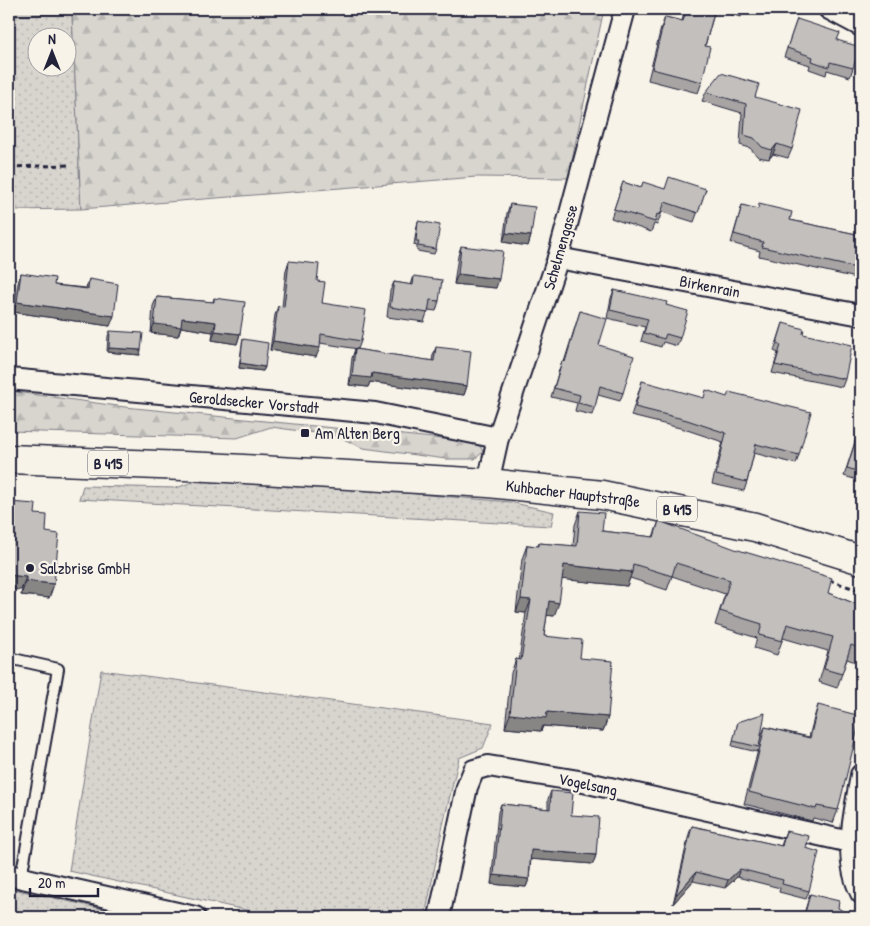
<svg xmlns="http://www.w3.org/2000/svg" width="870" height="926" viewBox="0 0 870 926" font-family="'Patrick Hand',sans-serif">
<defs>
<pattern id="grass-dots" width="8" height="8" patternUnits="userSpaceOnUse" patternTransform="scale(1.25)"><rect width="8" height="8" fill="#d8d5cf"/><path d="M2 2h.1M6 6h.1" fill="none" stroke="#b9b7b3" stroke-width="1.8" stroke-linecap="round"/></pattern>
<pattern id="forest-firs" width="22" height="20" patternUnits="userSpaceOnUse" patternTransform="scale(1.25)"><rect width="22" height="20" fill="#d8d5cf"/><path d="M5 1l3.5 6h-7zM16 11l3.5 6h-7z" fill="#b9b7b3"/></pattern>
</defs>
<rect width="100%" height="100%" fill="#f7f3e8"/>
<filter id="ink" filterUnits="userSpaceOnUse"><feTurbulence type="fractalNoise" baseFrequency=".02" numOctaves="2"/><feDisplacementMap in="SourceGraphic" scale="10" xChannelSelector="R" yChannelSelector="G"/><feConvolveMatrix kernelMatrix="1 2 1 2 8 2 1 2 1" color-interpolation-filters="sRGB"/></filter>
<g filter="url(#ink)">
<g fill="url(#grass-dots)" stroke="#7d7c85" fill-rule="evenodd">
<path d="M72 13 81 209 9 210V16ZM38 38H68V68H38Z"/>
<polygon points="210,476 510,502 554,512 551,526 79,499 83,486 176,488"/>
<polygon points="101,670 493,723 483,748 459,758 443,825 425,917 277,917 69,871"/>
<polygon points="9,888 130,915 129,917 9,917"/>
</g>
<g fill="url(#forest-firs)" stroke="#7d7c85">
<polygon points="9,9 604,9 568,178 476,177 81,209 72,13 9,16"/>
<polygon points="9,391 125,407 463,441 480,446 483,452 475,459 446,459 363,448 337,436 271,427 237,438 9,431"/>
</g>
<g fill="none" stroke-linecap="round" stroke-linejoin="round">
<defs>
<polyline id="lane" points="9,658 58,669 21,878"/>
<g id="street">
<polyline points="829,9 861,26"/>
<polyline points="558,258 861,315"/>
<polyline points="9,379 375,413 498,438"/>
<polyline points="488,483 498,438 558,258 625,9"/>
<path d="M861 775C855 813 842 857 861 893"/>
<polyline points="9,875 195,917"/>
<polyline points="439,917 467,787 474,770 488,766 579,781 850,842"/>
</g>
<polyline id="primary" points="9,459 208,467 488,483 602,495 755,527 861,560"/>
</defs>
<use href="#lane" stroke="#22223b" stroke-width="14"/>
<use href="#street" stroke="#22223b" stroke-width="24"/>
<use href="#primary" stroke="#22223b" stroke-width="31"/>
<g stroke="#22223b" stroke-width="3" stroke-dasharray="5 4" stroke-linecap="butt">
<polyline points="9,167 69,165"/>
<polyline points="829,580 861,591"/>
</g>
<use href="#lane" stroke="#f7f3e8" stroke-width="10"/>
<use href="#street" stroke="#f7f3e8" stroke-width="20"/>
<use href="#primary" stroke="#f7f3e8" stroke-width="28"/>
</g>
<g fill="#a7a4a3" stroke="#22223b">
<polygon points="685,9 744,9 741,17 715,10 705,46 702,82 698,93 648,80 661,28 665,17 682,21"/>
<polygon points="797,19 837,40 853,68 850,77 827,70 826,75 809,69 810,65 784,57"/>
<polygon points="706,92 755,97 792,149 788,158 773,154 769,159 758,157 750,148 740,145 742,113 702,101"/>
<polygon points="623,182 641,188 665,189 706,189 694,222 662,212 657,225 654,224 651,232 611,218"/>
<polygon points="510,204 531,236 528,246 503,242 507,213"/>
<polygon points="742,205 790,220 861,235 861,279 759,256 760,251 731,243"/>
<polygon points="418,221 436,249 434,254 417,251 417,246 414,245 417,226"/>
<polygon points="461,246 496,288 454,284 458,256"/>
<polygon points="289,261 317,281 322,303 361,341 358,349 320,343 316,357 270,350 275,315 278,306 282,307 286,270"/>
<polygon points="21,273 54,285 86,288 89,279 110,326 13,312 18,283"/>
<polygon points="414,276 439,301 436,311 428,310 424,322 387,317 390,291 394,282 411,285"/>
<polygon points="614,290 666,305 680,338 677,346 663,342 661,347 641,341 645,327 607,318 611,298"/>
<polygon points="157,297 213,302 214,298 240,334 237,344 212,340 213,332 181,327 178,336 151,333 153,306"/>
<polygon points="580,311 599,345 623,393 620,401 598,395 592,415 575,411 577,403 551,397 559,370 562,361 564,362"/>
<polygon points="783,323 803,334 845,379 842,387 772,373 778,353 774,351"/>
<polygon points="110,331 140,355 107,352 108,336"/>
<polygon points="243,339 265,367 263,371 239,368 242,344"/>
<polygon points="436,347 467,386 464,395 370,382 368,387 349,385 352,358 355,349 432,361 433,355"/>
<polygon points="642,381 799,455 796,464 754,453 747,482 744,491 712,484 723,442 684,429 631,416"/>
<polygon points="861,423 861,481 844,476"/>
<polygon points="580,511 602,531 653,537 659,521 828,593 861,606 861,664 847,659 837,688 819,682 828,651 783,638 777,655 754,648 757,638 715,625 725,594 672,576 667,590 630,578 627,586 562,579 554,616 547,615 544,636 580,658 608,717 603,731 543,726 541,731 505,728 511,673 516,659 519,660 526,613 516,612 522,559 527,545 538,546 539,543 573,546 575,525"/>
<polygon points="35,514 46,532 54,584 49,598 21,595"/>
<polygon points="818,705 838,810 833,823 813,818 812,821 744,804 758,750 757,752 732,746 738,722 760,739 765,727 809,737 814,718"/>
<polygon points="551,791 571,815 596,855 593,864 531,859 529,879 526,887 491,884 498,812 501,804 548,809 548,799"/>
<polygon points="692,826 781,846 786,831 806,848 809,891 806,899 779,892 780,888 737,877 725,888 693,881 673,904 689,834"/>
<polygon points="810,894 853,917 803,917"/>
</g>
<g fill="#888684" stroke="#22223b">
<polygon points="777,144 773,154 769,159 772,150"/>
<polygon points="506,233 531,236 528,246 503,242"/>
<polygon points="458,274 499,279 496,288 454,284"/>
<polygon points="17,302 114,316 110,326 13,312"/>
<polygon points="182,318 216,322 213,332 181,327 178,336 151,333 154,324"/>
<polygon points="215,331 240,334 237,344 212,340"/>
<polygon points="273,341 320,348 316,357 270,350"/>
<polygon points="109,348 141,350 140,355 107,352"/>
<polygon points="240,363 265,367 263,371 239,368"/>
<polygon points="372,373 467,386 464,395 370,382 368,387 349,385 352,376"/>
<polygon points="564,565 632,572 627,586 559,579"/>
<polygon points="9,575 26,577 21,590 9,589"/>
<polygon points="26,581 54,584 49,598 21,595"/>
<polygon points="521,599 531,600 526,613 516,612"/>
<polygon points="549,601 559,603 554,616 544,615"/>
<polygon points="547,712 608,717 603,731 543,726 541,731 505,728 510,714"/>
<polygon points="531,850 596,855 593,864 528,859"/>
<polygon points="740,869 737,877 725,888 728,880"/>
<polygon points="696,872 693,881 673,904 676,895"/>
<polygon points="494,875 529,879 526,887 491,884"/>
</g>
<g fill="#c2bfbd" stroke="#22223b">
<polygon points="687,9 715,9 705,46 710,47 702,82 652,69 665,17 683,21"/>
<polygon points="797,19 840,33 837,40 860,47 853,68 830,62 829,67 812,61 813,57 787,48"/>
<polygon points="721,73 759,84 755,97 802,110 792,149 777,144 772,150 762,147 754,138 744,135 746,104 706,92"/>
<polygon points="669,177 706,189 698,213 665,202 660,215 657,214 655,222 614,209 623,182 641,188 643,182 665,189"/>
<polygon points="510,204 535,207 531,236 506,233"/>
<polygon points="759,204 792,212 790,220 861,235 861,269 762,247 763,242 734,234 742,205 758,209"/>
<polygon points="418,221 440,225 436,249 418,246 419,241 416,241"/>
<polygon points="461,246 503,251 499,279 458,274"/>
<polygon points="289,261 319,264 317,281 325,282 322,303 366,310 361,341 321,334 320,348 273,341 278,306 284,307"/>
<polygon points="21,273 55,278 54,285 88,289 89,279 118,284 114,316 17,302"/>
<polygon points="414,276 442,280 439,301 430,300 428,313 390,307 394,282 413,285"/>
<polygon points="614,290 667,302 666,305 688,311 680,338 666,334 664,339 644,333 648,319 610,310"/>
<polygon points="157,297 214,302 214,298 245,302 240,334 215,331 216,322 182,318 181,327 154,324"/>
<polygon points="580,311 607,319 599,345 634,356 623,393 600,386 595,407 578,403 580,395 554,388 562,361 565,362"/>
<polygon points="783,323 804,329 803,334 852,345 845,379 775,365 781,345 777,343"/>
<polygon points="110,331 143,333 141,350 109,348"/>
<polygon points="243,339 268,343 265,367 240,363"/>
<polygon points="436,347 471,351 467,386 372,373 371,378 352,376 355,349 434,361"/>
<polygon points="642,381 704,398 706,390 727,397 729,392 811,412 799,455 756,444 747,482 716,475 726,433 687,420 635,407"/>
<polygon points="861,423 861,472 847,468"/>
<polygon points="9,502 36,504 35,514 47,515 46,532 59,534 54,584 26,581 26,577 9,575"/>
<polygon points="580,511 604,513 602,531 654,537 659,521 735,549 832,578 828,593 861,606 861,649 851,645 842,674 824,669 833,637 787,624 782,641 759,635 762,624 720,611 730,580 676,563 672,576 633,564 632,572 564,565 559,603 549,601 544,636 582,640 580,658 613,661 608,717 547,712 546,718 510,714 516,659 521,660 531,600 521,599 527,545 539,546 539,543 577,546"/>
<polygon points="818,705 861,716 838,810 817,806 816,809 749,792 765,727 810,738"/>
<polygon points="765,713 759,747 733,741 738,722"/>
<polygon points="551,791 573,793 571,815 599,817 596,855 531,850 529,879 494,875 501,804 550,809"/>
<polygon points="692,826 782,846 786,831 809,836 806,848 819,852 809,891 782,884 783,880 740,869 728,880 696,872 676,895"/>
<polygon points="810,894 839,901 838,908 853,917 804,917"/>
</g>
</g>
<g fill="#22223b" stroke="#f7f3e8" stroke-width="2">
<rect x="300" y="428" width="10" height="10" rx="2.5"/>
<circle cx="30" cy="568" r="5"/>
</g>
<g text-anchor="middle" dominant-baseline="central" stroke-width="4.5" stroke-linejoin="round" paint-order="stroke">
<g fill="#f7f3e8" stroke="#62616f" stroke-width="1">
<rect x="88" y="450.5" width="40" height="25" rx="4"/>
<rect x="657" y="496.5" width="40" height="25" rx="4"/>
</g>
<g font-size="15" font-weight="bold" fill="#22223b">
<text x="108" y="463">B 415</text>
<text x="677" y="509">B 415</text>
</g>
<g font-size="16" fill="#22223b" stroke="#f7f3e8">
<text transform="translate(560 247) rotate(-74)">Schelmengasse</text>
<text transform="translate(710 286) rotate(11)">Birkenrain</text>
<text transform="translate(254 402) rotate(5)">Geroldsecker Vorstadt</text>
<text transform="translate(573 493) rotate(7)">Kuhbacher Hauptstraße</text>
<text transform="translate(588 784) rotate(12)">Vogelsang</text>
</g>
<g font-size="16" fill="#22223b" stroke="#f7f3e8" text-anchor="start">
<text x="315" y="433">Am Alten Berg</text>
<text x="40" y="568">Salzbrise GmbH</text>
</g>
</g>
<rect width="870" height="926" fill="none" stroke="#f7f3e8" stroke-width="30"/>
<rect x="15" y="15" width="840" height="896" fill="none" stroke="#22223b" stroke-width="2" filter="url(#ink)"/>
<g transform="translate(52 52)"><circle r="24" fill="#f7f3e8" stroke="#a29fa3"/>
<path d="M0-4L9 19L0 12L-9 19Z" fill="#22223b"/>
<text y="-8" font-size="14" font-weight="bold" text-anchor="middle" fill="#22223b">N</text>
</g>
<path d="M30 888v8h68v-8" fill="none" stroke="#22223b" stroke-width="2.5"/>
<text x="38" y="888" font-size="15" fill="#22223b" stroke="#f7f3e8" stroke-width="4" paint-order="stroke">20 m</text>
</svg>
